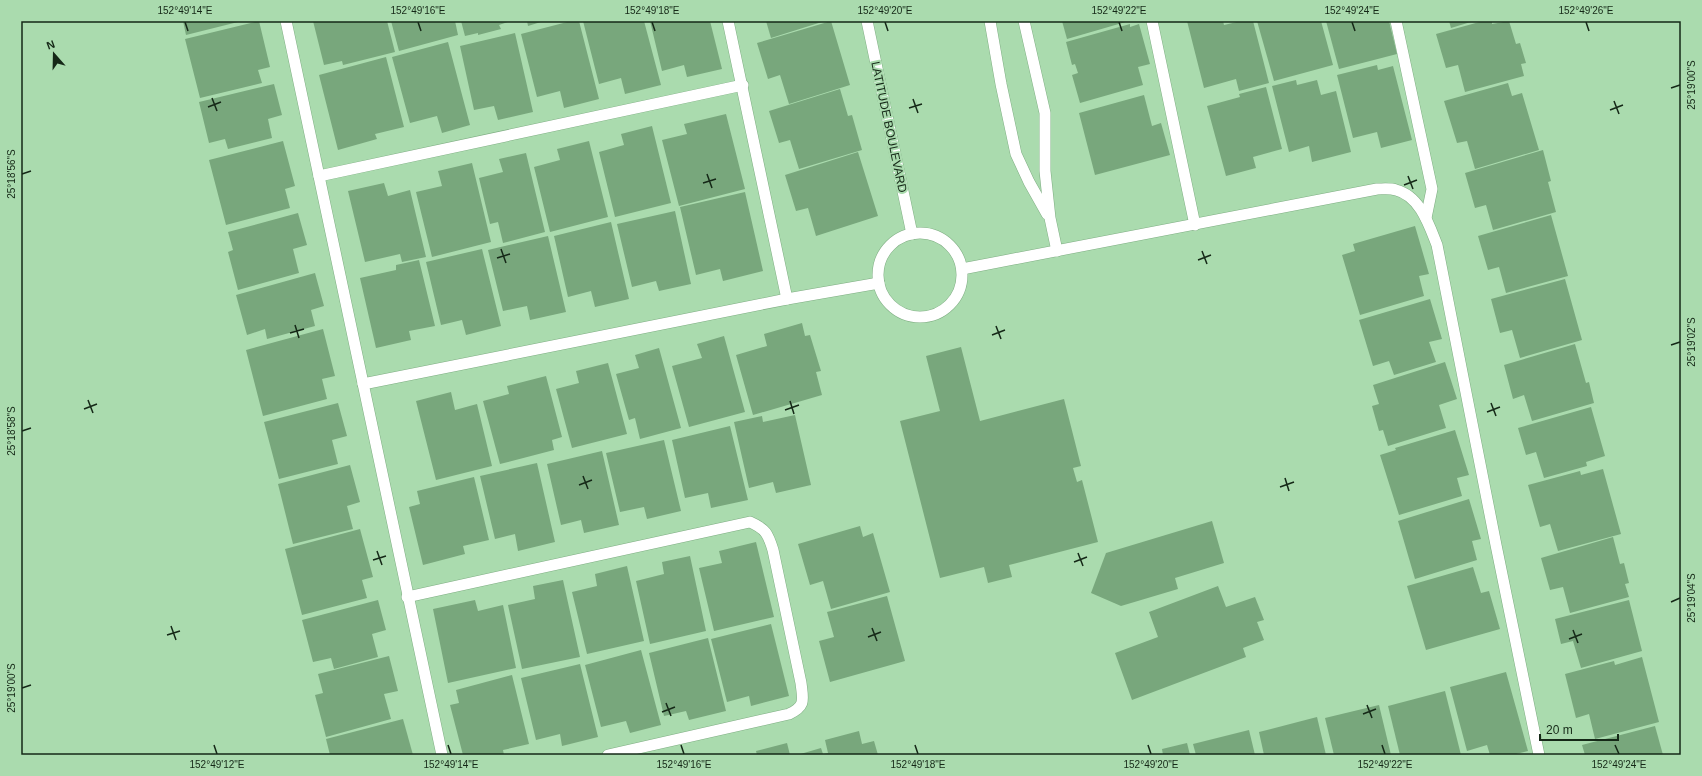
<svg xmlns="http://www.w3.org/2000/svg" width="1702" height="776" viewBox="0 0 1702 776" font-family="Helvetica,sans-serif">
<rect width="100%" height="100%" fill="#aadbae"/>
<g fill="#78a77c">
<polygon points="183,21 238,21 238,22 186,35"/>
<polygon points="259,21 270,67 258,70 262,83 200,98 185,39"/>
<polygon points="313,21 387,21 395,52 343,65 342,61 324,65"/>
<polygon points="391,21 455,21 458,35 399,51"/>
<polygon points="461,21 511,21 499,25 501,29 478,35 478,33 465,36"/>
<polygon points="527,21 544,21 528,26"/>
<polygon points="571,21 579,21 599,99 564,108 560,91 537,97 521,34"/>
<polygon points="583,21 644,21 661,85 625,94 621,78 599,84"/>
<polygon points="650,21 710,21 722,69 687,77 684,65 662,71"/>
<polygon points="766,21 825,21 771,38"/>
<polygon points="831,21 850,85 789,104 780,75 768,79 757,43"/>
<polygon points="1062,21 1129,21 1067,39"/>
<polygon points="1187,21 1223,21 1224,25 1241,21 1253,21 1269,83 1239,91 1236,79 1204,88"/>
<polygon points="1257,21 1321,21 1333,65 1274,81"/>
<polygon points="1326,21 1389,21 1397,54 1339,69"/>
<polygon points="1449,21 1474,21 1451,28"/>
<polygon points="1483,21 1492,21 1492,24 1509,21 1516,44 1520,43 1526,63 1521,64 1524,76 1465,92 1458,65 1446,68 1436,34"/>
<polygon points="1130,24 1130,27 1139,24 1150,64 1138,67 1143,85 1080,103 1072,75 1078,73 1075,64 1072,65 1066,42"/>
<polygon points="515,33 533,112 498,120 494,106 474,110 460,46"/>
<polygon points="448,42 470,125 442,133 437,116 410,123 392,57"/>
<polygon points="386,57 404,127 375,134 377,139 338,150 319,75"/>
<polygon points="1377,65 1378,70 1393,66 1412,140 1381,148 1377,132 1353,138 1337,75"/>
<polygon points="1296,80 1297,85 1317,80 1321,95 1336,91 1351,152 1312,162 1309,146 1289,152 1272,86"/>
<polygon points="1508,83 1512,96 1522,93 1539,150 1475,169 1467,141 1457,143 1444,101"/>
<polygon points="274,84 282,115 268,119 272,138 228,149 225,139 209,143 199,102"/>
<polygon points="1266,87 1282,149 1253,157 1256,168 1226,176 1207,106 1240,97 1239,94"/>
<polygon points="840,89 848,116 852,115 862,150 799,169 790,140 779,143 769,111"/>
<polygon points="1144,95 1152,126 1161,123 1170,155 1095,175 1079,113"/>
<polygon points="726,114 745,189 679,206 662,140 687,134 684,124"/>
<polygon points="652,126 671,203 615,217 599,152 624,145 621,134"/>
<polygon points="283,141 295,186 285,189 290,208 226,225 209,160"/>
<polygon points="589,141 608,217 550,232 534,167 560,160 557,149"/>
<polygon points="1543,150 1551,181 1548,182 1556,212 1493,230 1486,205 1475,208 1465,173"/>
<polygon points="858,152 878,216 816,236 808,208 796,211 785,175"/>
<polygon points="526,153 545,232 503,243 498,222 490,224 479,178 503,172 499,159"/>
<polygon points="472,163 491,242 432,257 416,192 442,186 438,171"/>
<polygon points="384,183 388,196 410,190 426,257 402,262 400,254 365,262 348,191"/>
<polygon points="745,192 763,271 723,281 720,269 696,275 680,207"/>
<polygon points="675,211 691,284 659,291 656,281 632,287 617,224"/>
<polygon points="298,213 307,245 293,249 299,273 238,290 228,252 233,250 228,232"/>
<polygon points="1551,215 1568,276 1506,293 1499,267 1488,270 1478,236"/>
<polygon points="611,222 629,299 595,307 591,291 568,297 554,236"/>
<polygon points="1415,226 1429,274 1419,276 1424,296 1360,315 1342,255 1355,251 1353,244"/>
<polygon points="548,236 566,312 530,320 527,306 503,311 488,250"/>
<polygon points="482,249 501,326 466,335 462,320 441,325 426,262"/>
<polygon points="419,260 435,326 409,331 411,340 376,348 360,278 396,270 396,265"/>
<polygon points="315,273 324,306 311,310 315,326 267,339 265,329 247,335 236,295"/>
<polygon points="1565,279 1582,340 1520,358 1512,330 1500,333 1491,299"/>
<polygon points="1430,299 1442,339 1429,342 1436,362 1394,375 1389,361 1373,366 1359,320"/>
<polygon points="802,323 805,336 810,335 821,371 816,372 822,395 753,415 736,355 767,346 764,334"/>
<polygon points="323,329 335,376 322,379 327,399 263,416 246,350"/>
<polygon points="724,336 745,412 689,427 672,366 702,358 697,344"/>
<polygon points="1575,344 1586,383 1589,382 1594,403 1532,421 1524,395 1513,399 1504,365"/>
<polygon points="961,347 980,421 1064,399 1081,466 1073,468 1077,482 1082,480 1098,542 1009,565 1012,577 988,583 984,567 940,578 900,421 940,411 926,356"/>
<polygon points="659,348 681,428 640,439 635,418 629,420 616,374 639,368 635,355"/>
<polygon points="1445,362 1457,399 1439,405 1446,428 1388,446 1383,430 1379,431 1372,406 1379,404 1373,385"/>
<polygon points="608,363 627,434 572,448 556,389 579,383 576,371"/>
<polygon points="546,376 562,437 552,440 554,450 500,464 483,401 509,394 507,386"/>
<polygon points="451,392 455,410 477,404 492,466 436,480 416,401"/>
<polygon points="338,403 347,436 332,440 338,464 279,479 264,422"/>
<polygon points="1591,407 1605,456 1586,462 1587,466 1544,478 1536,452 1526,455 1518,428"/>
<polygon points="795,415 811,485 776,493 773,482 749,488 734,422 762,416 763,422"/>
<polygon points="730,426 748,500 711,508 708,493 685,498 672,440"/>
<polygon points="1455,430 1469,475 1457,478 1462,496 1399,515 1380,455 1396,450 1395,448"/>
<polygon points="664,440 681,511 647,519 644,507 620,512 606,453"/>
<polygon points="602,451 619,525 584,533 581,520 561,525 547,464"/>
<polygon points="537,463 555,542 518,551 515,534 495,539 480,476"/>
<polygon points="350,465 360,502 347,506 353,529 293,544 278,484"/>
<polygon points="1603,469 1621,534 1558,551 1550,524 1540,527 1528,485 1580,471 1581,475"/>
<polygon points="474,477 489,540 463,546 465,554 423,565 409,507 420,504 417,491"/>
<polygon points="1469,499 1481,539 1472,541 1477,560 1415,579 1398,521"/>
<polygon points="1212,521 1224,563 1175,578 1178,589 1121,606 1091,593 1106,553"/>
<polygon points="860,526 863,537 873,533 890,592 831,609 823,581 810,585 798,544"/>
<polygon points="360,529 373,577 362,580 367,598 302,615 285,549"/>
<polygon points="1613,537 1620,564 1624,563 1629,583 1625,584 1629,597 1570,613 1563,587 1550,590 1541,558"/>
<polygon points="756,542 774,617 714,631 699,568 722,563 719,551"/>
<polygon points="690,556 706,631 650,644 636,581 664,574 662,562"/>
<polygon points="627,566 644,641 587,654 572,592 597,586 595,574"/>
<polygon points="1473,567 1481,593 1489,591 1500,629 1426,650 1407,586"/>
<polygon points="563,580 580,657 522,669 508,605 535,599 533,586"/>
<polygon points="1218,586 1226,607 1255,597 1264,620 1257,622 1264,640 1243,648 1246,657 1132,700 1115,653 1158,637 1149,612"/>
<polygon points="887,596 905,661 830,682 819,641 834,637 827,612"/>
<polygon points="378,600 386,630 372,634 378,657 334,669 331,658 313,662 302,620"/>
<polygon points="475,600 478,611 503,605 516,668 448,683 433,609"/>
<polygon points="1629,600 1642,651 1581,668 1573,641 1561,644 1555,619"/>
<polygon points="771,624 789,696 751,706 749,696 727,702 711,639"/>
<polygon points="708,638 726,711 689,720 686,711 664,716 649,653"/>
<polygon points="641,650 661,725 630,733 626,721 601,727 585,665"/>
<polygon points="389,656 398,691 384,694 391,719 326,737 315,695 323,693 318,674"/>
<polygon points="1642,657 1659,722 1595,739 1589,714 1576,718 1565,674 1614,661 1615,665"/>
<polygon points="580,664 598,737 562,746 560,734 536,740 521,678"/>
<polygon points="1506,672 1528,751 1512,755 1490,755 1487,745 1467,751 1450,687"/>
<polygon points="512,675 529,744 503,750 504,755 463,755 450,705 459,703 456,690"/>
<polygon points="1445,691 1461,755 1400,755 1388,706"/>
<polygon points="1379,705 1391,755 1334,755 1325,718"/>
<polygon points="1317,717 1326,755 1264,755 1259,732"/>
<polygon points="403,719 413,755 330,755 326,739"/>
<polygon points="1655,726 1663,755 1585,755 1582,745"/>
<polygon points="1249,730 1255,755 1196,755 1193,744"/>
<polygon points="859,731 862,744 874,741 878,755 797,755 821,748 823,754 828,753 825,740"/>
<polygon points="787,743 790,755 757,755 756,751"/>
<polygon points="1187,743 1190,755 1163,755 1162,749"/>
</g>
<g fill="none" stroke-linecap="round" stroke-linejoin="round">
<defs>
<g id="lane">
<polyline points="286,21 442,755"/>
<polyline points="728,21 787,299"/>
<polyline points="867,21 912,234"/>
<polyline points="990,21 1001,84 1016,154 1029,182 1047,214"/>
<polyline points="1024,21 1045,113 1045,171 1050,218 1057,251"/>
<polyline points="1152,21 1195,225"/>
<polyline points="1396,21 1432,189 1426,218"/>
<polyline points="319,176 743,85"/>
<circle cx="920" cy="275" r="42"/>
<path d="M962 269 1377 189C1383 189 1390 188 1396 190 1420 196 1429 225 1437 245L1496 545 1539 755"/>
<polyline points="363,384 787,299 879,283"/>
<path d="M407 597 750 522C766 529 768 534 773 550L801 683C803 700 806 706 789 714L608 755"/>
</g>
</defs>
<use href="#lane" stroke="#7ead82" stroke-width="12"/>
<use href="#lane" stroke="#fff" stroke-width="11"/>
</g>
<path fill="none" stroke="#152817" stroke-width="1.5" d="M185 22 188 31M418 22 421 31M652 22 655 31M885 22 888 31M1119 22 1122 31M1352 22 1355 31M1586 22 1589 31M1671 88 1680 85M212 98 217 111M913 99 918 113M1614 101 1619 114M208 107 221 102M909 108 922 104M1610 110 1623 105M22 174 31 171M707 174 712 188M1408 176 1413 189M703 183 716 179M1404 185 1417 180M501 249 506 263M1202 251 1207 264M497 258 510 254M1198 260 1211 255M295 325 299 338M996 326 1001 339M290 333 304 329M992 335 1005 330M1671 345 1680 342M88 400 93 413M790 401 794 414M1491 403 1496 416M84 409 97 404M785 410 799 405M1487 412 1500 407M22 431 31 428M583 476 588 489M1285 478 1289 491M579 485 592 480M1280 487 1294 482M377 551 382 565M1078 553 1083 566M373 560 386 556M1074 562 1087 557M1671 602 1680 598M171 626 176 640M872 628 877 641M1573 630 1578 643M167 635 180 631M868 637 881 632M1569 639 1582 634M22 688 31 685M666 703 671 716M1367 705 1372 718M662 712 675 707M1363 714 1376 709M214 745 217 754M448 745 451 754M681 745 684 754M915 745 918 754M1148 745 1151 754M1382 745 1385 754M1615 745 1619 754"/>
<g text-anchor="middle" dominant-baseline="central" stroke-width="4" stroke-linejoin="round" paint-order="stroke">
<g font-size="12" fill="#152817" stroke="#aadbae">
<text transform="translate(889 127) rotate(78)">LATITUDE BOULEVARD</text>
</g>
</g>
<rect width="1702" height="776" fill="none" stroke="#aadbae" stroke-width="44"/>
<g transform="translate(54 54) rotate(340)" stroke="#aadbae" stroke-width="3" paint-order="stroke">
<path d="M0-3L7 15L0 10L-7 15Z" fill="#152817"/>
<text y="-6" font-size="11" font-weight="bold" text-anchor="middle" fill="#152817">N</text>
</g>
<path d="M1540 734v6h78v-6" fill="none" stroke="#152817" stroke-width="2"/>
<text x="1546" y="734" font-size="12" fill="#152817" stroke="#aadbae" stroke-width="3" paint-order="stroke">20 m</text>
<rect x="22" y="22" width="1658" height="732" fill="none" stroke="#152817" stroke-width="1.5"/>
<g font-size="10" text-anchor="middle" fill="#152817">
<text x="185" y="14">152°49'14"E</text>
<text x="418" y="14">152°49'16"E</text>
<text x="652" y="14">152°49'18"E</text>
<text x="885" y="14">152°49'20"E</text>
<text x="1119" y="14">152°49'22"E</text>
<text x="1352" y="14">152°49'24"E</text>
<text x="1586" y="14">152°49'26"E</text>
<text transform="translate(1691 85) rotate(-90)" y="4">25°19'00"S</text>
<text transform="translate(11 174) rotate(-90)" y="4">25°18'56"S</text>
<text transform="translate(1691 342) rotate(-90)" y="4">25°19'02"S</text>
<text transform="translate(11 431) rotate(-90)" y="4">25°18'58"S</text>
<text transform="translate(1691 598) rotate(-90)" y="4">25°19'04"S</text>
<text transform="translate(11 688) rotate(-90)" y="4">25°19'00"S</text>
<text x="217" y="768">152°49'12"E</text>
<text x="451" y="768">152°49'14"E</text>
<text x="684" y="768">152°49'16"E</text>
<text x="918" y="768">152°49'18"E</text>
<text x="1151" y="768">152°49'20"E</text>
<text x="1385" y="768">152°49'22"E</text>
<text x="1619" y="768">152°49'24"E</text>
</g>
</svg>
